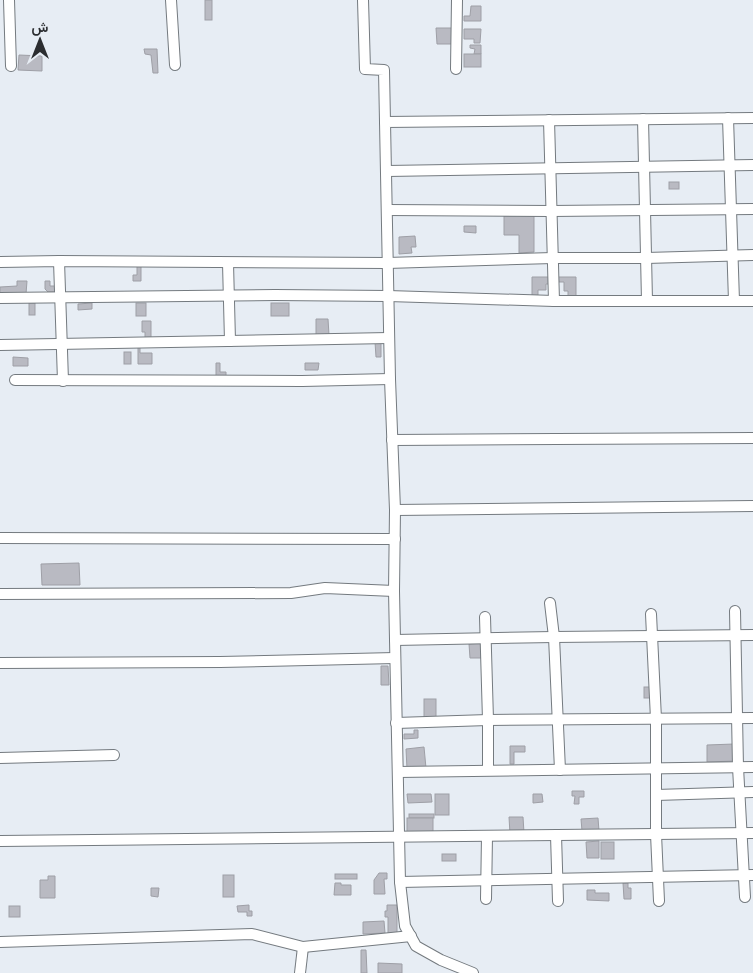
<svg xmlns="http://www.w3.org/2000/svg" width="753" height="973" viewBox="0 0 753 973" font-family="Overpass,Vazirmatn,sans-serif">
<rect width="100%" height="100%" fill="#e7edf4"/>
<g fill="#b9bac2" stroke="#9e9fa6">
<rect x="205" y="0" width="7" height="20"/>
<polygon points="471,6 481,6 481,21 464,21 464,16 470,16"/>
<polygon points="436,28 453,28 453,44 437,44"/>
<polygon points="464,29 481,29 480,43 474,43 474,39 464,39"/>
<polygon points="470,45 481,45 481,54 474,54 475,49 470,48"/>
<polygon points="144,49 157,49 158,73 153,73 151,55 145,54"/>
<rect x="464" y="54" width="17" height="13"/>
<polygon points="19,55 42,56 42,71 18,70"/>
<rect x="669" y="182" width="10" height="7"/>
<polygon points="534,215 534,252 519,253 519,235 504,235 504,216"/>
<polygon points="464,226 476,226 476,233 464,232"/>
<polygon points="415,236 416,247 411,247 412,253 399,254 399,237"/>
<polygon points="137,266 141,266 141,281 133,281 133,275 137,275"/>
<polygon points="532,277 550,277 550,284 546,284 546,290 538,290 538,297 532,297"/>
<polygon points="558,277 576,277 576,296 568,296 568,291 564,291 564,282 559,282"/>
<polygon points="17,281 27,281 26,294 0,295 0,287 17,286"/>
<polygon points="45,281 50,281 50,286 58,286 58,292 48,292 45,289"/>
<rect x="29" y="303" width="6" height="12"/>
<polygon points="92,303 92,309 78,310 78,304"/>
<rect x="136" y="303" width="10" height="13"/>
<rect x="271" y="303" width="18" height="13"/>
<polygon points="316,319 328,319 329,335 316,335"/>
<polygon points="142,321 151,321 151,338 145,338 145,332 142,332"/>
<polygon points="375,342 381,342 381,357 376,357"/>
<polygon points="138,347 140,347 140,353 152,353 152,364 138,364"/>
<rect x="124" y="352" width="7" height="12"/>
<polygon points="13,357 28,358 28,366 13,366"/>
<polygon points="216,363 220,363 220,372 226,372 226,380 216,380"/>
<polygon points="305,363 319,363 318,370 305,370"/>
<polygon points="79,563 80,585 42,585 41,564"/>
<polygon points="481,643 482,658 470,658 469,644"/>
<polygon points="381,666 388,666 389,685 381,685"/>
<rect x="644" y="687" width="8" height="11"/>
<rect x="424" y="699" width="12" height="20"/>
<polygon points="414,730 418,730 418,738 404,739 404,734 414,734"/>
<polygon points="734,744 735,761 707,762 707,745"/>
<polygon points="510,746 525,746 525,752 514,752 514,764 510,764"/>
<polygon points="424,747 426,768 407,769 406,749"/>
<polygon points="572,791 584,791 584,797 579,797 579,804 574,804 575,796 572,796"/>
<polygon points="407,794 431,794 432,802 408,803"/>
<rect x="435" y="794" width="14" height="21"/>
<polygon points="533,794 542,794 543,802 533,803"/>
<rect x="409" y="814" width="25" height="4"/>
<polygon points="509,817 523,817 524,833 510,834"/>
<rect x="407" y="818" width="26" height="17"/>
<polygon points="598,818 599,831 582,831 581,819"/>
<polygon points="599,841 599,858 587,858 586,842"/>
<rect x="601" y="842" width="13" height="17"/>
<rect x="442" y="854" width="14" height="7"/>
<polygon points="379,873 387,873 387,879 384,879 385,894 374,894 374,880"/>
<rect x="335" y="874" width="22" height="5"/>
<rect x="223" y="875" width="11" height="22"/>
<polygon points="48,876 55,876 55,898 40,898 40,880 48,880"/>
<polygon points="335,883 341,883 341,885 351,885 351,895 334,895"/>
<polygon points="623,883 628,883 628,888 631,888 631,899 624,899"/>
<polygon points="151,888 159,888 158,897 151,896"/>
<polygon points="587,890 595,890 595,893 609,893 609,901 587,900"/>
<polygon points="249,905 249,911 252,911 252,916 247,916 247,912 238,912 237,906"/>
<polygon points="387,905 397,905 397,934 388,934 388,917 385,917 385,911 387,911"/>
<rect x="9" y="906" width="11" height="11"/>
<polygon points="384,921 385,933 363,934 363,922"/>
<polygon points="361,950 366,950 367,973 361,973"/>
<polygon points="378,963 402,964 402,973 378,973"/>
</g>
<g fill="none" stroke-linecap="round" stroke-linejoin="round">
<defs>
<g id="street">
<polyline points="9,0 11,66"/>
<polyline points="171,0 175,65"/>
<polyline points="363,0 365,69 384,70 385,122"/>
<polyline points="456,69 457,0"/>
<polyline points="728,118 734,301"/>
<polyline points="643,119 647,301"/>
<polyline points="549,120 554,301"/>
<polyline points="387,171 753,165"/>
<polyline points="387,210 551,211 753,209"/>
<polyline points="59,261 63,381"/>
<polyline points="0,262 59,261 387,263 553,258 646,258 753,255"/>
<polyline points="228,263 230,341"/>
<polyline points="0,298 275,295 388,296 554,301 753,301"/>
<polyline points="0,345 389,338"/>
<polyline points="15,380 302,381 390,379"/>
<polyline points="392,440 753,438"/>
<polyline points="395,510 753,506"/>
<polyline points="0,538 395,539"/>
<polyline points="0,594 291,593 325,588 394,591"/>
<polyline points="550,603 554,637 560,770"/>
<polyline points="735,611 738,767 745,897"/>
<polyline points="651,614 656,719 656,834 659,901"/>
<polyline points="485,617 488,720 488,770"/>
<polyline points="395,640 554,637 753,635"/>
<polyline points="0,663 220,662 395,658"/>
<polyline points="396,723 488,720 753,718"/>
<polyline points="0,758 114,755"/>
<polyline points="398,772 753,767"/>
<polyline points="656,795 753,792"/>
<polyline points="556,835 558,901"/>
<polyline points="0,841 753,833"/>
<polyline points="400,882 753,875"/>
<polyline points="486,899 487,836"/>
<polyline points="0,942 252,934 303,947 411,936"/>
<polyline points="300,973 303,947"/>
<polyline points="473,973 441,960 416,946 405,926 400,882 394,591 395,510 390,379 385,122 753,118"/>
</g>
</defs>
<use href="#street" stroke="#747a7f" stroke-width="12"/>
<use href="#street" stroke="#fff" stroke-width="10"/>
</g>
<g transform="translate(40 40)" stroke="#e7edf4" stroke-width="4" paint-order="stroke">
<path d="M0-4L9 19L0 12L-9 19Z" fill="#2b2d30"/>
<text y="-8" font-size="14" font-weight="bold" text-anchor="middle" fill="#2b2d30">ش</text>
</g>
</svg>
